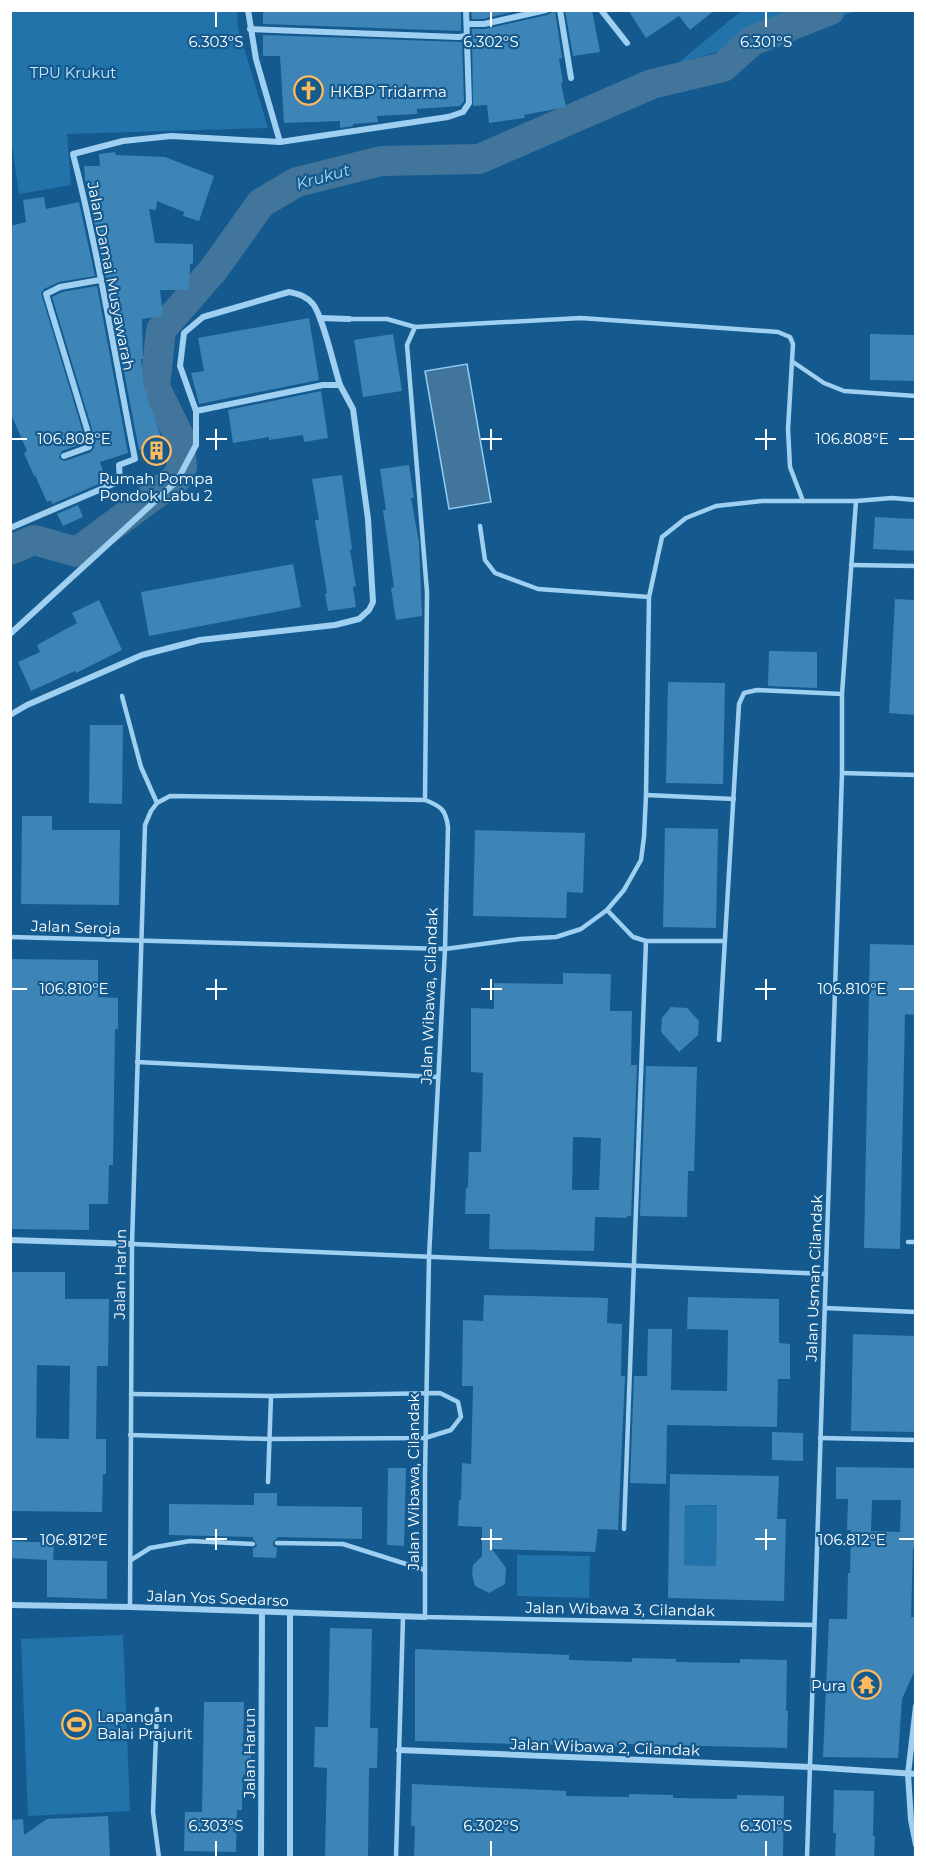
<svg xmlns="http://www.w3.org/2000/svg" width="926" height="1868" viewBox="0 0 926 1868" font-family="Montserrat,sans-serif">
<rect width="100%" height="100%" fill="#145a8e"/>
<g fill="#2373ab">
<polygon points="10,11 237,11 238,28 268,128 67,134 71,185 19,194 11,138"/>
<polygon points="741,11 741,10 857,11 678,63"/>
<polygon points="685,1505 746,1506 717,1518 716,1555 745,1556 745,1567 684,1565"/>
<polygon points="517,1555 590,1556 589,1598 517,1596"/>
<polygon points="123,1635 130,1811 28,1816 21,1639"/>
</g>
<polygon fill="#42759b" stroke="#90ccf4" stroke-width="1.5" points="467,364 491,502 449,509 425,371"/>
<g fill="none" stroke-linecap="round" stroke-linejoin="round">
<polyline stroke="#42759b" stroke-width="30" points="10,550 34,540 77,552 177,478 182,467 179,436 155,387 161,330 214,269 261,203 297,182 381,161 479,159 652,84 723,67 752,41 830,10"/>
</g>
<g fill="#3d84b7" fill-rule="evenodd">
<polygon points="263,10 461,10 461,31 263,24"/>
<polygon points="471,10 520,10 483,19 472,19"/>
<polygon points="565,10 592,10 600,52 573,56"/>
<polygon points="628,10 715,10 690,30 679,16 646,38"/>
<polygon points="555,11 562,58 559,59 563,82 561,83 566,107 524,115 525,118 489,123 487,105 473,106 472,29 485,29 547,15"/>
<polygon points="263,35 462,42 464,101 460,106 417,109 417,114 377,116 378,122 353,124 353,126 340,128 340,121 284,123 280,56 263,56"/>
<polygon points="115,152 116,155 165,157 214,176 199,221 183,216 184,212 157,201 156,210 149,209 155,243 193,244 193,264 190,264 189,290 160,290 163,316 142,319 143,359 141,359 144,390 146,390 149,407 151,407 162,440 166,439 168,462 147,464 146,447 139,450 104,267 85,179 84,166 100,166 99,154"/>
<polygon points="44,197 46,209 79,202 95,276 59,282 44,289 41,293 85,439 84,443 62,451 59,457 61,460 65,461 91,452 94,448 95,439 52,297 62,292 97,286 128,453 100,462 106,481 52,504 51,500 47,502 35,475 34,476 24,453 27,451 10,412 10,226 26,222 23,200"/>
<polygon points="309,318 319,380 199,404 191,373 204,371 198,338"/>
<polygon points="393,334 402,391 363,397 354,340"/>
<polygon points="870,334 915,335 915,381 870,380"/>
<polygon points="321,391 328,438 304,442 303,435 269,440 269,437 233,443 228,410"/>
<polygon points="409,465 414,498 411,498 419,543 422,616 396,620 391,588 394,587 383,510 386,510 380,469"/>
<polygon points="342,475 352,549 350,550 356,586 353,587 356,607 328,611 325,594 327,593 315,520 319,520 312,479"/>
<polygon points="78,505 83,517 63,526 57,514"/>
<polygon points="875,517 915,519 915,551 873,549"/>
<polygon points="293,564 301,607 149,636 141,592"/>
<polygon points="895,599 915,600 915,715 889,713"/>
<polygon points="99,600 122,650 76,673 75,671 31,691 18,662 40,652 37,645 77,623 72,613"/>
<polygon points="769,651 817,652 817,688 768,686"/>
<polygon points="668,682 725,683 723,784 666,783"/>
<polygon points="90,725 123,725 122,804 89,803"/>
<polygon points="22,816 52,816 52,830 120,830 119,905 21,904"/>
<polygon points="665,828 718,829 716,928 663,927"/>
<polygon points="475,830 585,833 583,893 567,892 566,918 473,916"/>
<polygon points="870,944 915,945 915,1015 905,1014 900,1249 864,1248"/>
<polygon points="10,959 98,960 98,997 118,998 118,1029 115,1029 113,1165 109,1165 108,1204 89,1204 89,1230 10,1229"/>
<path d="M563 973 611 974 610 1011H632L631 1065H637L631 1216H627V1218L595 1217 594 1251 489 1249 490 1214H465L466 1187 468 1188 469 1152H481L483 1073 471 1072V1008L494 1009V983L563 984ZM573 1137 601 1138 599 1190H572Z"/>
<polygon points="671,1007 687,1008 699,1021 698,1035 679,1052 661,1032 662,1018"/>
<polygon points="646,1066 697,1067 694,1171 688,1171 687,1217 640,1216"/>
<path d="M10 1272H65V1299H109L108 1366H97L96 1439H106V1474H103L102 1512 10 1511ZM37 1365 70 1366 69 1439 36 1438Z"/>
<polygon points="484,1295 608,1298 607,1323 622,1324 621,1376 625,1376 618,1530 598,1529 595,1552 492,1549 506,1568 505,1584 489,1593 475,1586 472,1574 473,1565 482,1556 482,1527 458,1526 459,1500 461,1500 462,1463 471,1464 473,1386 462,1386 463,1320 483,1321"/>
<polygon points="688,1297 779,1299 779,1343 790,1344 790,1379 778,1379 777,1427 667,1425 666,1484 630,1483 634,1376 647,1376 648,1329 672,1329 671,1390 727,1391 728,1330 687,1329"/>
<polygon points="853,1334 915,1336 915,1432 851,1431"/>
<polygon points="772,1432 803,1433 803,1461 772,1460"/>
<path d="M836 1467 915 1468V1548H913L911 1617H915V1670L902 1699 898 1758 823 1757 829 1619H847L848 1573H850L851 1530H847L848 1499H836ZM872 1500H901L900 1532 871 1531Z"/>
<polygon points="388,1468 406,1468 404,1546 387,1545"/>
<path d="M670 1474 779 1476 777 1519H786L784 1601 668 1598ZM685 1505H717L716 1566 684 1565Z"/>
<polygon points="254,1493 277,1493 277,1506 362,1507 362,1539 278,1537 273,1542 273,1546 277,1548 276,1558 253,1557 253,1548 256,1547 257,1544 253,1539 253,1537 169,1535 169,1504 254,1505"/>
<polygon points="10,1541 54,1543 53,1560 107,1561 107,1599 47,1597 47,1560 10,1558"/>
<polygon points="330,1628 372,1629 370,1728 378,1728 377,1768 369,1768 368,1857 325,1857 327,1768 314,1767 315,1727 328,1727"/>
<polygon points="415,1649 569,1655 569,1660 632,1662 632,1658 676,1659 676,1662 740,1663 740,1659 787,1660 786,1711 788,1711 787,1748 628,1744 628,1747 415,1741"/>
<polygon points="204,1702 244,1702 243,1754 251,1754 251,1775 243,1775 242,1810 237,1810 236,1852 184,1851 185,1812 202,1812"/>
<polygon points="412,1784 566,1791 566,1796 629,1797 629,1794 673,1795 673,1798 737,1799 737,1795 784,1796 783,1857 414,1857 415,1826 411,1826"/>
<polygon points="834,1790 874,1791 873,1836 875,1836 874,1857 835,1857 836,1833 833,1833"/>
<polygon points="108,1816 110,1857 10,1857 10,1820 23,1819 24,1835 47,1819"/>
</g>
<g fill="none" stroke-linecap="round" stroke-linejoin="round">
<g stroke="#9fcff1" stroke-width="4.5">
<polyline points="349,319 387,319 415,327"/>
<polyline points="793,362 824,383 844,391 916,396"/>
<polyline points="480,526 485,560 495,573 538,589 649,597"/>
<polyline points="851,565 916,566"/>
<polyline points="122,696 141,767 157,803"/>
<polyline points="842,773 916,775"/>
<polyline points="646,795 734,799"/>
<polyline points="425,800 427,592 407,345 415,327 581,318 778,332 790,337 793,344 788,429 790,467 803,501"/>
<polyline points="607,910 633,937 646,941 725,941"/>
<polyline points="10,937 445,949 520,939 556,937 581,929 607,910 624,890 641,860 644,837 646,795 649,597 662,537 686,518 716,506 762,501 856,501"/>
<polyline points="719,1040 739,704 744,693 757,690 842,694"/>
<polyline points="137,1062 438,1077"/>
<polyline points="908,1242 916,1242"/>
<polyline points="132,1244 826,1274"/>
<polyline points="825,1308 916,1312"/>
<polyline points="130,1435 269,1439 425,1438 451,1430 461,1417 458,1402 440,1393 271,1396 131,1394"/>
<polyline points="820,1438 916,1440"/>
<polyline points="268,1482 271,1396"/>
<polyline points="624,1529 646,941"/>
<polyline points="277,1543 343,1544 425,1570"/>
<polyline points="131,1560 150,1548 190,1541 253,1544"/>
<path d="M130 1607 132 1244 145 825 151 811 157 803 170 796 425 800C441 806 446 810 448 827L445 949 429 1257 425 1475V1617L814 1625"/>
<polyline points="157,1709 153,1812 159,1858"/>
<polyline points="396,1858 403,1617"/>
<polyline points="807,1858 842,773 842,694 856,501 892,498 916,500"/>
</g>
<g stroke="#9fcff1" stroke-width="6">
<polyline points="248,10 256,59 280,142"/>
<polyline points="560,10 571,78"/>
<polyline points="601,10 627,43"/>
<polyline points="467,24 484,24 546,10"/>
<polyline points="250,29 458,37 467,36"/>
<polyline points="320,318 349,319"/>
<polyline points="64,456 89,447 90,439 46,294 60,287 100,280"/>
<path d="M10 528 120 481 119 465 135 459C115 358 99 255 73 154L123 141 171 136 280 142 448 117 463 112 469 103 466 10"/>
<path d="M10 634 177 481 196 445V411L180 366 184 333 203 317 289 292C299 294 306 296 313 304 323 317 334 367 340 385"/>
<polyline points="10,715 27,705 142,655 200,640 335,625 359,619 369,610 373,602 368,519 353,409 340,385 323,385 196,411"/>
<polyline points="10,1240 132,1244"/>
<polyline points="10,1605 130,1607 425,1617"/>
<polyline points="290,1613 290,1858"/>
<polyline points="916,1706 908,1774 911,1820 916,1845"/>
<polyline points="399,1750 810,1767 916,1774"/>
<polyline points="261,1858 262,1612"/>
</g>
</g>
<path fill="none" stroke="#fff" stroke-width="2" d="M216 12V27M491 12V27M766 12V27M216 429V450M491 429V450M766 429V450M12 439H27M206 439H227M481 439H502M755 439H776M899 439H914M216 979V1000M491 979V1000M766 979V1000M12 989H27M206 989H227M481 989H502M755 989H776M899 989H914M216 1529V1550M491 1529V1550M766 1529V1550M12 1539H27M206 1539H227M481 1539H502M755 1539H776M899 1539H914M216 1841V1856M491 1841V1856M766 1841V1856"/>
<defs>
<symbol id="church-ring" viewBox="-11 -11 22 22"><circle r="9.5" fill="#145a8e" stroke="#ffba5e" stroke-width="1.5"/><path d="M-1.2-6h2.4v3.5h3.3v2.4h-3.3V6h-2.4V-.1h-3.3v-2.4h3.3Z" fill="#ffba5e"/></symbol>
<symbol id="building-ring" viewBox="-11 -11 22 22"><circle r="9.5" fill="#145a8e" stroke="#ffba5e" stroke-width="1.5"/><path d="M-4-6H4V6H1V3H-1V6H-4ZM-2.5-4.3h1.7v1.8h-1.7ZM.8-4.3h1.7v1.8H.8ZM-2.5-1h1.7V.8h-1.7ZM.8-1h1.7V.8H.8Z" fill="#ffba5e"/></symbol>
<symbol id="temple-ring" viewBox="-11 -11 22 22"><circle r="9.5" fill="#145a8e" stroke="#ffba5e" stroke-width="1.5"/><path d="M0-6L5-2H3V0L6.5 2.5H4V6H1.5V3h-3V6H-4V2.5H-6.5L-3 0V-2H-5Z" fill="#ffba5e"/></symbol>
<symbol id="stadium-ring" viewBox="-11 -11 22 22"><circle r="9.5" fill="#145a8e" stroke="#ffba5e" stroke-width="1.5"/><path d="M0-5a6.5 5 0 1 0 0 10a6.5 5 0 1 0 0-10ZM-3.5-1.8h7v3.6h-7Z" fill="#ffba5e"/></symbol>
</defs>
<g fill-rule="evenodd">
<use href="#church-ring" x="292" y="74" width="33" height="33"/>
<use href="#building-ring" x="140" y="434" width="33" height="33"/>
<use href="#temple-ring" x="850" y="1668" width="33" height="33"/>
<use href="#stadium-ring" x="60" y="1708" width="33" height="33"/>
</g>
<g text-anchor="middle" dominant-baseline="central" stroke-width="4.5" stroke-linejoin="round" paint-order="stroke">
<g font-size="15" fill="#c5e5fc" stroke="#145a8e">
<text x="73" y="72">TPU Krukut</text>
</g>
<g font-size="15" fill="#fff" stroke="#145a8e" text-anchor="start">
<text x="330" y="91">HKBP Tridarma</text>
<text x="156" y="478" text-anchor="middle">Rumah Pompa<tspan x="156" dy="17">Pondok Labu 2</tspan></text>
<text x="846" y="1685" text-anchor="end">Pura</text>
<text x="97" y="1716">Lapangan<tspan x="97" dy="17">Balai Prajurit</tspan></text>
</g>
<g font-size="15" fill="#fff" stroke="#145a8e">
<text transform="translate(111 276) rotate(79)">Jalan Damai Musyawarah</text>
<text transform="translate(76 927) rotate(2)">Jalan Seroja</text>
<text transform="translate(429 996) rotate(-88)">Jalan Wibawa, Cilandak</text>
<text transform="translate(120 1274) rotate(-89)">Jalan Harun</text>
<text transform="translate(814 1278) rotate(-88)">Jalan Usman Cilandak</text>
<text transform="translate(413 1482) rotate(-90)">Jalan Wibawa, Cilandak</text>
<text transform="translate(218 1598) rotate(2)">Jalan Yos Soedarso</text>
<text transform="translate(620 1609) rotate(1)">Jalan Wibawa 3, Cilandak</text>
<text transform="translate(605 1747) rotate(2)">Jalan Wibawa 2, Cilandak</text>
<text transform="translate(249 1753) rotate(-90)">Jalan Harun</text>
</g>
<g font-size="16" font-style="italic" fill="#aad8f8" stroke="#145a8e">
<text transform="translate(323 177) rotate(-16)">Krukut</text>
</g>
</g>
<g font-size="15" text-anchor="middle" fill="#fff" stroke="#145a8e" stroke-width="4.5" stroke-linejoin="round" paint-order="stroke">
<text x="216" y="47">6.303°S</text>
<text x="491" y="47">6.302°S</text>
<text x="766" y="47">6.301°S</text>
<text x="74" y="444">106.808°E</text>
<text x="852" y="444">106.808°E</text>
<text x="852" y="994">106.810°E</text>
<text x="74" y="994">106.810°E</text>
<text x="74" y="1545">106.812°E</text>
<text x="852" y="1545">106.812°E</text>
<text x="216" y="1831">6.303°S</text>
<text x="491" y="1831">6.302°S</text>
<text x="766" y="1831">6.301°S</text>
</g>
<rect width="926" height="1868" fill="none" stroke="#ffffff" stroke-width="24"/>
</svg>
